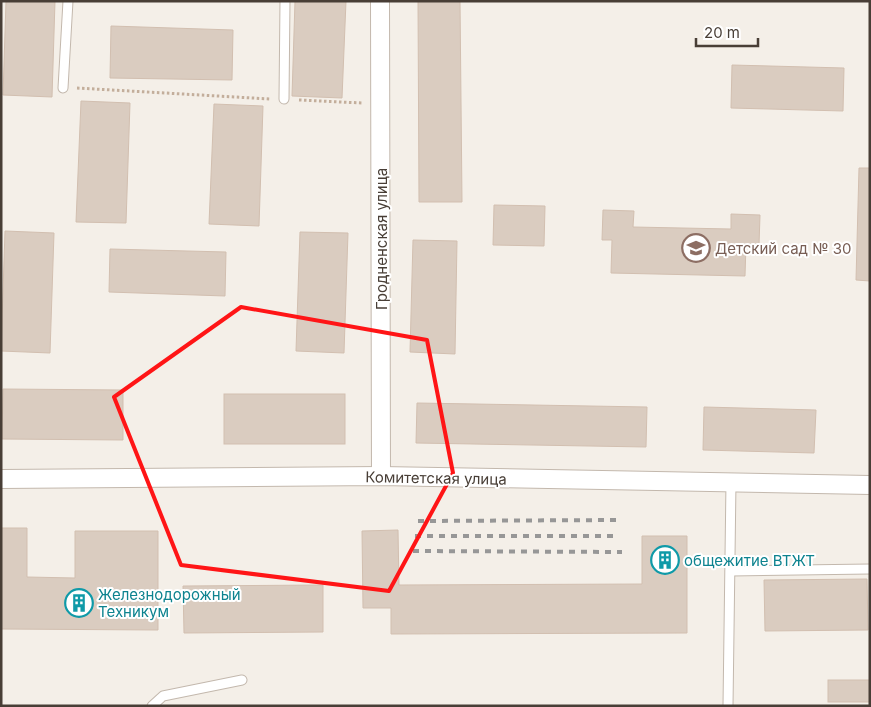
<svg xmlns="http://www.w3.org/2000/svg" width="871" height="707" viewBox="0 0 871 707" font-family="Inter,sans-serif">
<rect width="100%" height="100%" fill="#f4efe8"/>
<g fill="#daccc0" stroke="#d2bfb0">
<polygon points="6,1 55,1 52,97 3,95"/>
<polygon points="295,1 346,1 342,98 292,96"/>
<polygon points="418,1 460,1 462,202 419,202"/>
<polygon points="111,26 233,30 232,80 110,78"/>
<polygon points="732,65 844,68 843,111 731,108"/>
<polygon points="81,101 130,103 126,223 76,222"/>
<polygon points="214,104 263,106 259,226 209,224"/>
<polygon points="859,168 870,168 870,281 856,280"/>
<polygon points="494,205 545,206 544,246 493,245"/>
<polygon points="603,210 634,211 633,227 731,229 731,214 760,215 759,245 746,244 745,276 611,273 612,240 602,240"/>
<polygon points="5,231 54,233 50,353 1,351"/>
<polygon points="300,232 348,233 344,353 296,351"/>
<polygon points="413,240 457,241 455,354 410,352"/>
<polygon points="110,249 226,252 225,296 109,292"/>
<polygon points="3,389 123,390 123,440 2,439"/>
<rect x="224" y="394" width="121" height="50"/>
<polygon points="417,403 647,407 646,447 416,443"/>
<polygon points="704,407 816,410 814,453 703,450"/>
<polygon points="1,528 27,528 27,577 75,578 75,531 158,531 158,630 1,629"/>
<polygon points="398,530 399,585 642,584 642,536 687,536 687,633 391,634 391,608 363,608 362,531"/>
<polygon points="867,579 868,630 765,631 764,580"/>
<polygon points="323,585 323,632 184,633 183,586"/>
<rect x="828" y="680" width="42" height="22"/>
</g>
<g fill="none" stroke-linecap="round" stroke-linejoin="round">
<defs>
<g id="service">
<polyline points="63,88 68,1"/>
<polyline points="284,99 285,1"/>
<polyline points="731,571 870,569"/>
<polyline points="152,706 163,696 242,680"/>
<polyline points="728,706 731,482"/>
</g>
<g id="minor">
<polyline points="380,1 381,476"/>
<polyline points="1,479 381,476 870,485"/>
</g>
</defs>
<use href="#service" stroke="#c3b8ad" stroke-width="11"/>
<use href="#minor" stroke="#c3b8ad" stroke-width="20"/>
<g stroke="#c3ae9b" stroke-width="3" stroke-dasharray="2.5 2.5" stroke-linecap="butt">
<polyline points="77,88 270,99"/>
<polyline points="299,100 362,103"/>
</g>
<use href="#service" stroke="#fff" stroke-width="9"/>
<use href="#minor" stroke="#fff" stroke-width="18"/>
<g stroke="#979797" stroke-width="4" stroke-dasharray="6 6" stroke-linecap="butt">
<polyline points="418,521 619,520"/>
<polyline points="415,536 619,536"/>
<polyline points="413,551 622,552"/>
</g>
</g>
<path fill="none" stroke="#ff1516" stroke-width="4" stroke-linejoin="round" d="M241 307 427 340 453 473 389 591 181 565 114 397Z"/>
<defs>
<symbol id="school-ring" viewBox="-11 -11 22 22"><circle r="9.5" fill="#fff" stroke="#8d6e63" stroke-width="1.5"/><path d="M0-5L7-2L0 1L-7-2ZM-4 1L0 2.5L4 1V4Q0 6-4 4Z" fill="#8d6e63"/></symbol>
<symbol id="building-ring" viewBox="-11 -11 22 22"><circle r="9.5" fill="#fff" stroke="#0f9aa8" stroke-width="1.5"/><path d="M-4-6H4V6H1V3H-1V6H-4ZM-2.5-4.3h1.7v1.8h-1.7ZM.8-4.3h1.7v1.8H.8ZM-2.5-1h1.7V.8h-1.7ZM.8-1h1.7V.8H.8Z" fill="#0f9aa8"/></symbol>
</defs>
<g fill-rule="evenodd">
<use href="#school-ring" x="680" y="232" width="32" height="32"/>
<use href="#building-ring" x="649" y="544" width="32" height="32"/>
<use href="#building-ring" x="63" y="587" width="32" height="32"/>
</g>
<g text-anchor="middle" dominant-baseline="central" stroke-width="4" stroke-linejoin="round" paint-order="stroke">
<g font-size="15" fill="#483e36" stroke="#fff">
<text transform="translate(381 239) rotate(-90)">Гродненская улица</text>
<text transform="translate(436 478) rotate(1)">Комитетская улица</text>
</g>
<g font-size="15" fill="#785e54" stroke="#fff" text-anchor="start">
<text x="715" y="248">Детский сад № 30</text>
</g>
<g font-size="15" fill="#0d838f" stroke="#fff" text-anchor="start">
<text x="684" y="560">общежитие ВТЖТ</text>
<text x="98" y="594">Железнодорожный<tspan x="98" dy="17">Техникум</tspan></text>
</g>
</g>
<rect width="871" height="707" fill="none" stroke="#483e36" stroke-width="5"/>
<path d="M696 38v8h62v-8" fill="none" stroke="#483e36" stroke-width="2.5"/>
<text x="704" y="38" font-size="15" fill="#483e36" stroke="#ffffff" stroke-width="4" paint-order="stroke">20 m</text>
</svg>
